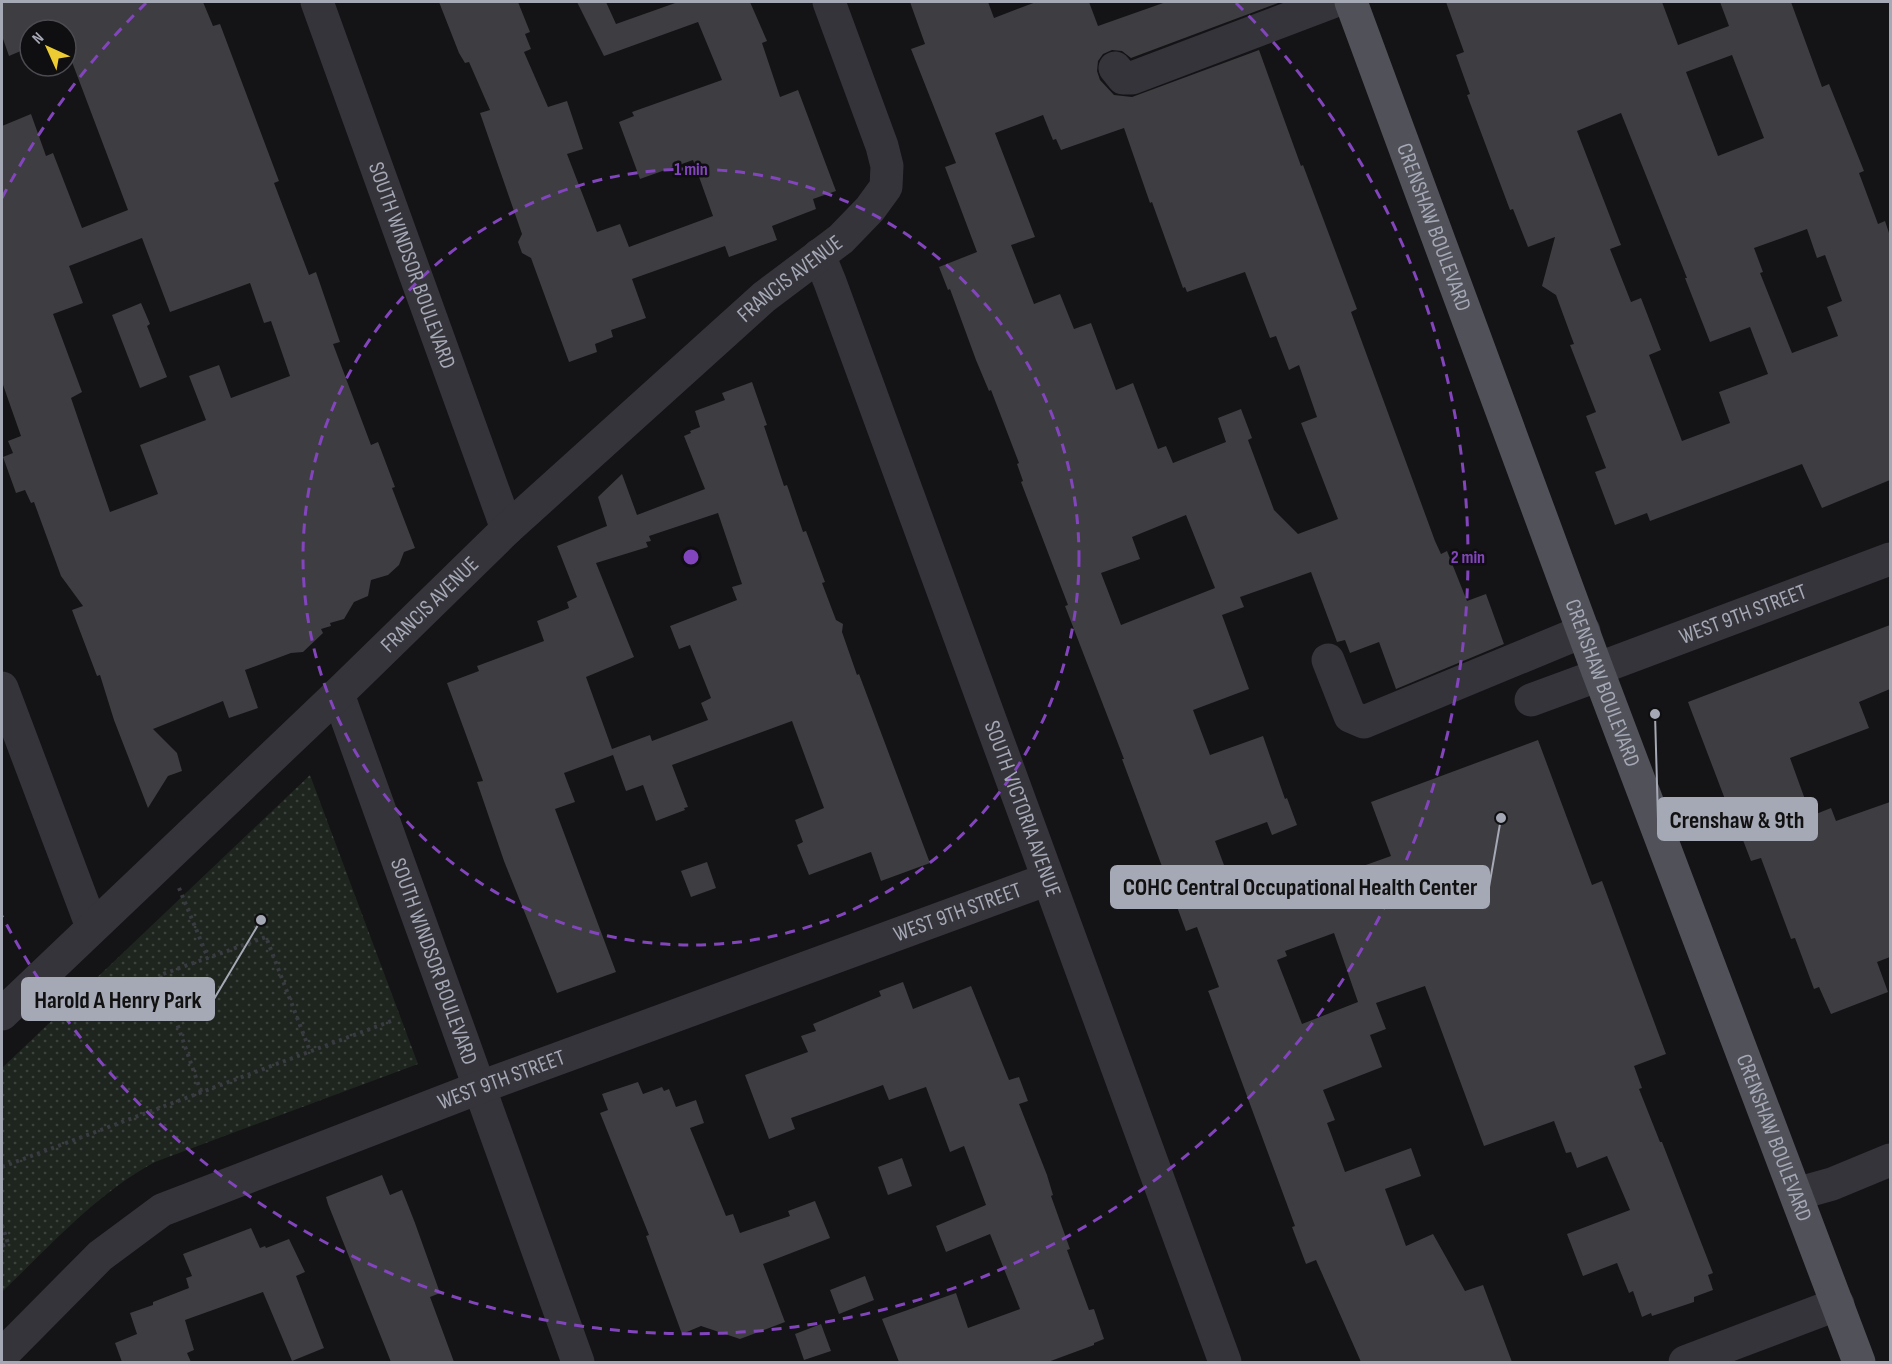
<svg xmlns="http://www.w3.org/2000/svg" width="1892" height="1364" viewBox="0 0 1892 1364" font-family="'Sofia Sans Condensed',sans-serif">
<defs>
<pattern id="park-dots" width="8" height="8" patternUnits="userSpaceOnUse" patternTransform="scale(1.5)"><rect width="8" height="8" fill="#1e251f"/><path d="M2 2h.1M6 6h.1" fill="none" stroke="#3c423d" stroke-width="1.8" stroke-linecap="round"/></pattern>
</defs>
<rect width="100%" height="100%" fill="#141315"/>
<path fill="url(#park-dots)" d="M310 775 418 1064 155 1162C96 1194 50 1246 2 1292V1068Z"/>
<g fill="#3e3d42" fill-rule="evenodd">
<path d="M2 2H203L213 26 220 24 279 181 274 183 309 275 316 272 340 342 333 344 371 445 378 442 395 487 392 488 415 548 404 552 399 565 388 575 371 580 368 596 354 602 344 619 330 623 331 626 321 629 323 633 303 652 291 653 245 670 258 708 229 718 223 701 153 729 177 753 182 771 168 776 148 808 114 720 100 675 97 676 72 610 83 606 61 576 34 502 31 503 25 490 16 493 3 457 13 453 8 441 21 436 2 382V126L31 114 46 156 53 153 82 228 128 210 66 46V30H30V47L9 56 2 36ZM142 238 170 312 250 283 264 323 271 321 290 376 231 398 219 365 189 376 206 420 140 445 158 494 110 512 71 398 82 392 53 314 83 303 69 266Z"/>
<polygon points="439,2 518,2 530,32 525,34 531,49 524,52 548,107 567,101 583,149 567,154 597,232 620,224 629,247 713,216 693,160 640,179 619,122 634,116 632,112 722,80 698,22 604,56 577,2 606,2 616,24 678,2 750,2 767,41 762,43 780,97 798,90 836,191 813,199 816,209 772,226 777,240 729,257 725,246 632,279 646,318 611,330 613,337 595,344 597,352 569,362 531,258 522,253 518,242 522,234 480,113 490,110 469,62 465,63 459,53"/>
<path d="M910 2H988L994 18 1036 2H1089L1098 26 1166 2H1281L1131 58 1122 51 1112 50 1103 54 1098 61 1097 71 1100 80 1114 95 1132 97 1259 50 1301 166 1303 165 1357 309 1351 312 1435 541 1441 554 1447 551 1467 601 1486 594 1504 644 1396 689 1379 642 1350 653 1345 640 1337 642 1311 572 1240 597 1244 607 1222 615 1249 689 1193 710 1210 755 1263 736 1285 799 1287 798 1297 825 1272 835 1267 822 1215 841 1233 889 1261 879 1265 890 1317 871 1321 881 1391 856 1371 802 1538 740 1592 885 1602 881 1666 1054 1634 1066 1642 1088 1639 1089 1660 1142H1662L1713 1273 1708 1275 1713 1290 1694 1297V1302L1652 1316 1651 1313 1642 1317 1633 1291 1629 1293 1617 1263 1583 1276 1567 1234 1630 1210 1607 1156 1577 1168 1571 1152 1566 1153 1554 1121 1484 1146 1425 986 1376 1003 1386 1029 1370 1035 1382 1067 1323 1090 1335 1120 1327 1123 1345 1172 1411 1148 1421 1176 1385 1189 1406 1246 1433 1234 1465 1291 1483 1285 1512 1362H1361L1316 1260 1306 1264 1292 1227 1295 1226 1209 993 1208 991 1219 987 1197 927 1186 931 1122 759H1124L1065 606 1068 605 1021 482 1023 481 1017 464 1019 463 991 390 989 391 976 360 950 289 948 290 939 267 977 252 945 167 956 163 911 49 925 44ZM1043 115 1053 140 1056 139 1061 150 1124 128 1150 203 1152 202 1183 288 1185 287 1187 292 1245 272 1270 338 1276 336 1289 370 1299 365 1317 417 1301 423 1338 519 1298 534 1274 510 1248 440 1252 438 1241 409 1218 418 1226 442 1173 463 1166 446 1158 449 1133 383 1116 390 1091 323 1074 329 1060 294 1034 304 1011 245 1035 237 995 133ZM1186 515 1215 588 1121 625 1101 573 1140 559 1132 537ZM1334 933 1358 1002 1302 1024 1277 960 1287 956 1285 951Z"/>
<path d="M1446 2H1662L1678 45 1729 26 1720 2H1791L1822 87 1829 84 1864 171 1859 173 1878 224 1885 221 1890 236V480L1822 508 1802 464 1650 521 1647 513 1615 525 1595 472 1606 468 1586 416 1596 412 1570 345 1574 344 1556 295 1542 286 1555 237 1528 247 1513 209 1510 210 1467 95 1470 94 1456 55 1464 52ZM1732 55 1764 138 1718 156 1686 72ZM1621 113 1687 278H1685L1710 342 1750 327 1768 374 1719 392 1730 423 1682 441 1649 355 1661 350 1641 298 1631 302 1610 249 1621 245 1577 131ZM1807 229 1817 258 1825 255 1842 301 1827 307 1838 336 1792 353 1760 273 1763 272 1754 248Z"/>
<polygon points="141,303 150,324 147,326 167,377 140,388 112,315"/>
<path d="M752 382 767 425 764 426 784 486 787 485 803 532 806 531 825 582 822 583 836 620 843 624 842 632 857 675 859 674 930 863 881 881 871 852 809 875 797 845 803 842 795 820 824 808 792 721 672 765 688 807 684 808 685 810 656 821 643 785 626 791 613 755 564 773 575 802 555 809 616 972 557 993 504 861 477 782 483 781 447 683 479 671 477 666 544 641 537 621 569 608 567 602 577 597 557 546 607 526 598 497 622 474 637 515 705 489 684 436 691 433 690 431 700 427 695 411 725 400 722 393ZM718 513 742 584 732 587 737 600 670 626 679 649 690 645 711 698 701 703 708 720 652 741 650 735 612 749 586 677 634 657 596 563 648 547 646 542 651 541 649 536Z"/>
<polygon points="1890,625 1890,689 1859,702 1869,728 1790,758 1811,816 1831,808 1836,821 1890,802 1890,957 1877,962 1888,992 1831,1014 1819,987 1814,989 1795,938 1791,939 1761,858 1751,861 1733,814 1731,815 1688,702"/>
<polygon points="707,862 716,888 691,897 681,871"/>
<polygon points="903,982 913,1009 971,986 1009,1080 1019,1077 1028,1101 1019,1104 1047,1175 1053,1195 1051,1196 1070,1249 1067,1250 1089,1310 1094,1309 1104,1339 1094,1343 1094,1345 1048,1362 899,1362 882,1319 956,1293 968,1328 1020,1309 990,1234 946,1252 936,1226 986,1205 964,1146 950,1152 926,1087 889,1100 883,1085 791,1118 795,1129 769,1139 745,1075 808,1052 801,1036 816,1031 813,1024 881,996 879,991"/>
<polygon points="638,1082 643,1094 662,1087 664,1091 669,1089 676,1107 696,1100 704,1123 690,1128 726,1216 733,1214 740,1233 790,1216 788,1211 815,1201 830,1238 763,1264 785,1322 740,1339 701,1326 682,1334 646,1236 649,1235 600,1113 608,1110 602,1094"/>
<polygon points="902,1158 912,1186 888,1195 878,1167"/>
<polygon points="382,1175 390,1195 402,1190 415,1223 440,1293 430,1297 454,1362 391,1362 328,1204 326,1197"/>
<polygon points="251,1228 260,1248 265,1246 266,1248 289,1239 305,1272 296,1276 324,1348 292,1361 263,1292 185,1320 194,1350 187,1353 191,1362 122,1362 115,1343 137,1334 130,1313 153,1305 153,1302 189,1288 186,1278 192,1276 183,1254"/>
<polygon points="865,1276 874,1300 839,1314 830,1290"/>
<polygon points="821,1324 831,1351 804,1360 795,1334"/>
</g>
<g fill="none" stroke-linecap="round" stroke-linejoin="round">
<g stroke="#3a3b41" stroke-width="4" stroke-dasharray="3 4.5" stroke-linecap="butt">
<polyline points="179,888 208,958"/>
<polyline points="201,1092 160,975 266,937 310,1051"/>
<polyline points="2,1167 394,1020"/>
<polyline points="2,1225 8,1243 2,1246"/>
</g>
<g stroke="#34343a" stroke-width="33">
<path id="s1" d="M317 2 507 529"/>
<polyline points="1115,68 1123,78 1132,78 1332,2"/>
<path id="s2" d="M819 255 830 282 1225 1362"/>
<polyline points="1328,660 1350,716 1364,722 1584,631"/>
<path id="s3" d="M1597 669 1890 559"/>
<polyline points="2,688 92,927"/>
<path id="s4" d="M338 694 578 1362"/>
<polyline points="1531,700 1599,675"/>
<path id="s5" d="M2 1014 338 694 507 529 764 297 841 239 870 209 886 187 887 166 882 146 829 2"/>
<polyline points="1796,1194 1832,1184 1890,1160"/>
<path id="s6" d="M2 1355 100 1256 162 1210 478 1088 1048 879"/>
<polyline points="1685,1362 1838,1304"/>
</g>
<path stroke="#505159" stroke-width="33" id="s7" d="M1351 2 1597 669 1859 1362"/>
</g>
<g fill="none" stroke="#8345bd" stroke-width="3" stroke-dasharray="10 8">
<circle cx="691" cy="557" r="388"/>
<path d="M2 198A777 777 0 0 1 146 3M1236 3A777 777 0 1 1 2 916"/>
</g>
<g text-anchor="middle" dominant-baseline="central" stroke-width="5" stroke-linejoin="round" paint-order="stroke">
<g font-size="22" fill="#a5a8b5" stroke="#0f0e10">
<text stroke="none"><textPath href="#s7" startOffset="240">CRENSHAW BOULEVARD</textPath></text>
<text stroke="none"><textPath href="#s1" startOffset="280">SOUTH WINDSOR BOULEVARD</textPath></text>
<text stroke="none"><textPath href="#s5" startOffset="1078">FRANCIS AVENUE</textPath></text>
<text stroke="none"><textPath href="#s5" startOffset="592">FRANCIS AVENUE</textPath></text>
<text stroke="none"><textPath href="#s3" startOffset="156">WEST 9TH STREET</textPath></text>
<text stroke="none"><textPath href="#s7" startOffset="726">CRENSHAW BOULEVARD</textPath></text>
<text stroke="none"><textPath href="#s2" startOffset="590">SOUTH VICTORIA AVENUE</textPath></text>
<text stroke="none"><textPath href="#s6" startOffset="1066">WEST 9TH STREET</textPath></text>
<text stroke="none"><textPath href="#s4" startOffset="284">SOUTH WINDSOR BOULEVARD</textPath></text>
<text stroke="none"><textPath href="#s6" startOffset="580">WEST 9TH STREET</textPath></text>
<text stroke="none"><textPath href="#s7" startOffset="1212">CRENSHAW BOULEVARD</textPath></text>
</g>
</g>
<circle cx="691" cy="557" r="9" fill="#8345bd" stroke="#0f0e10" stroke-width="3"/>
<g font-size="18" text-anchor="middle" font-weight="bold" fill="#8345bd" stroke="#0f0e10" stroke-width="5" stroke-linejoin="round" paint-order="stroke">
<text x="691" y="175">1 min</text>
<text x="1468" y="563">2 min</text>
</g>
<path fill="none" stroke="#a5a8b5" stroke-width="2" d="M1655 714L1658 819M1501 818L1489 887M261 920L214 999"/>
<g fill="#a5a8b5" stroke="#0f0e10" stroke-width="2">
<circle cx="1655" cy="714" r="6"/>
<circle cx="1501" cy="818" r="6"/>
<circle cx="261" cy="920" r="6"/>
</g>
<g fill="#a5a8b5" stroke="#a5a8b5" stroke-width="2">
<rect x="1658" y="798" width="159" height="42" rx="6"/>
<rect x="1111" y="866" width="378" height="42" rx="6"/>
<rect x="22" y="978" width="192" height="42" rx="6"/>
</g>
<g font-size="24" text-anchor="middle" font-weight="bold" fill="#111">
<text x="1737" y="828">Crenshaw &amp; 9th</text>
<text x="1300" y="895">COHC Central Occupational Health Center</text>
<text x="118" y="1008">Harold A Henry Park</text>
</g>
<rect width="1892" height="1364" fill="none" stroke="#a5a8b5" stroke-width="6"/>
<g transform="translate(48 48) rotate(315)"><circle r="28" fill="#0f0e10" stroke="#4b4c52" stroke-width="1.5"/>
<path d="M0-4.5L10 22L0 15L-10 22Z" fill="#edcb33"/>
<text y="-9" font-size="16" font-weight="bold" text-anchor="middle" fill="#a5a8b5">N</text>
</g>
</svg>
